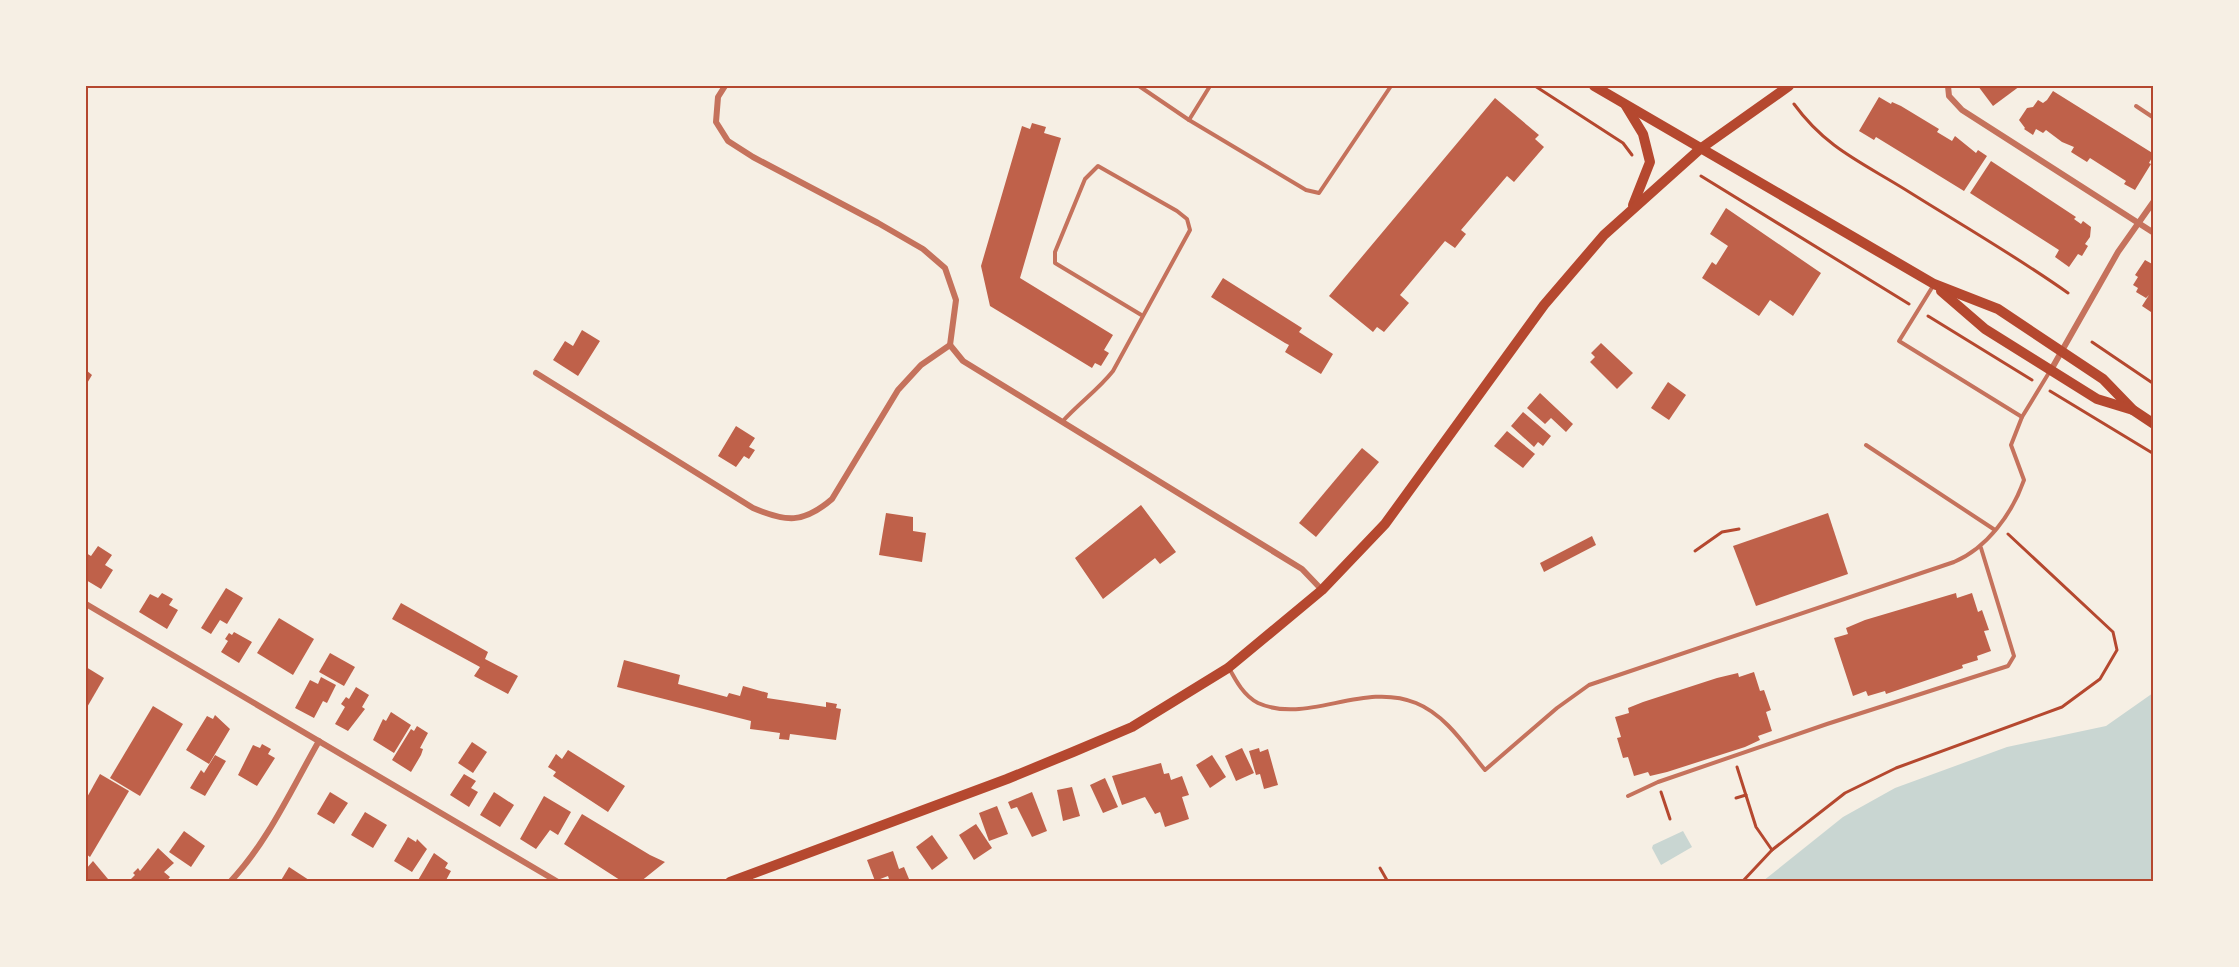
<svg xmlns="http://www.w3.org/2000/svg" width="2239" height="967" viewBox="0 0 2239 967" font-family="'Sofia Sans Condensed',sans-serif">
<rect width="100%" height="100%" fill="#f6efe4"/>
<g fill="#c9d6d2">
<polygon points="2153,693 2153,881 1763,881 1843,817 1895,788 2007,747 2106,726"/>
<polygon points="1683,831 1692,847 1661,865 1652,848 1653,845"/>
</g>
<g fill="#bf614a">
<polygon points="1978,86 2020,86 1993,106"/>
<polygon points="2053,91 2154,154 2149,163 2151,164 2135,190 2124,184 2126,181 2090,158 2087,162 2071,152 2074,147 2062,142 2046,130 2043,133 2036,129 2033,135 2024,129 2025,128 2019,120 2027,108 2033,107 2038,100 2043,103 2047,100"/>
<polygon points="1879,97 1891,104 1892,102 1901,106 1939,129 1937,132 1952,141 1955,136 1976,153 1978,150 1987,156 1964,191 1876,137 1874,140 1859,131"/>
<polygon points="1495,98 1539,135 1535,139 1544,147 1514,182 1507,176 1461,230 1466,234 1455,248 1445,241 1400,295 1409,303 1384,332 1377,327 1373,332 1329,296"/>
<polygon points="1032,123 1046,127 1044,133 1061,138 1020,278 1113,335 1104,350 1109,353 1101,366 1095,363 1092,368 990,306 981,266 1022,126 1030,129"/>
<polygon points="1991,161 2076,217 2074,219 2081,224 2083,221 2091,227 2090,237 2085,244 2088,246 2082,256 2078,254 2069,267 2055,257 2059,250 1970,193"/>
<polygon points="1726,208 1821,273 1793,316 1770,300 1759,316 1702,278 1712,262 1716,265 1728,246 1710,234"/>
<polygon points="2145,260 2154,265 2154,314 2142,306 2149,295 2146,298 2136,292 2138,288 2133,285 2138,277 2135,275"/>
<polygon points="1223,278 1302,328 1299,332 1333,354 1321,374 1285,352 1289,345 1285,343 1211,297"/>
<polygon points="582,330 600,341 578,376 553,360 565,341 573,346"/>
<polygon points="1601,343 1633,373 1617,389 1590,362 1595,357 1591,353"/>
<polygon points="86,370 92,375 86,385"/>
<polygon points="1668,382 1686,395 1669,420 1651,408"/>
<polygon points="1540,393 1573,424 1566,432 1551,418 1545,424 1527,408"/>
<polygon points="1523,412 1551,436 1543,446 1538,442 1534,447 1511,426"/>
<polygon points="736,426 755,438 749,447 755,450 749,459 744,456 736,467 718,456"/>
<polygon points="1507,431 1535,454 1523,468 1494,446"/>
<polygon points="1362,448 1379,462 1316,537 1299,523"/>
<polygon points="1141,505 1176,552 1160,564 1155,558 1103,599 1075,558"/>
<polygon points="886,513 913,517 913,531 926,533 922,562 879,555"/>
<polygon points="1828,513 1848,574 1756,606 1733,546"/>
<polygon points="1592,536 1596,545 1544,572 1540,563"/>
<polygon points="98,546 112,555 105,565 113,570 101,589 86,580 86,553 91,556"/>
<polygon points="226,588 243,598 227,624 220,620 211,634 201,628"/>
<polygon points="162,593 173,599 169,605 178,610 167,629 139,612 150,594 158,598"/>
<polygon points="1956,593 1957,598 1972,593 1978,612 1982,610 1989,630 1984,631 1991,651 1977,656 1978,660 1962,665 1963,668 1886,694 1885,691 1868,696 1866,691 1853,696 1834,638 1848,634 1846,628 1865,620"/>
<polygon points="401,603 488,652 485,659 518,676 508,694 474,676 480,667 392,619"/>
<polygon points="279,618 314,639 293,675 257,653"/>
<polygon points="234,632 252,642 239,663 221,652 228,641 225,639 229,633 232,635"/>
<polygon points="330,653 355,667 344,686 319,672"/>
<polygon points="624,660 680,675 678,684 727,697 729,693 740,696 743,686 768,693 767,698 826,707 826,702 837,704 836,708 841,709 836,740 790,734 789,740 779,739 780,733 750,729 751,721 617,687"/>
<polygon points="86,667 104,678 86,709"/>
<polygon points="1754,672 1760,691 1764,690 1771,710 1766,712 1772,731 1758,736 1760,740 1745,747 1667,772 1650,776 1648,772 1634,776 1628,757 1623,758 1617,738 1621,737 1615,717 1629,713 1628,708 1643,702 1717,678 1738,673 1739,677"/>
<polygon points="321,677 336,685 327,703 323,701 314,718 295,708 310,680 318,684"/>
<polygon points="356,687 369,695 362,707 365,709 348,731 335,724 345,707 341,704 346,697 349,699"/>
<polygon points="153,706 183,724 140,796 110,778"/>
<polygon points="391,712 411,725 394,753 373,740 383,719 386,721"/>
<polygon points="215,715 230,729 209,764 186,750 207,716 213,719"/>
<polygon points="417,726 428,733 420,748 423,749 421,755 411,772 392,760 411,729 414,731"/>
<polygon points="472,742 487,752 473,773 458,763"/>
<polygon points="262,744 271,749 268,754 275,758 257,786 238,775 253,745 260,748"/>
<polygon points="1242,748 1254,773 1236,781 1225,756"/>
<polygon points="1259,748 1260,752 1268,749 1278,785 1264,789 1260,774 1256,775 1249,751"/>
<polygon points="568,750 625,786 608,812 553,776 556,772 548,767 556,754 562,759"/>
<polygon points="215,755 226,761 205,796 190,788 201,770 204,773"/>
<polygon points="1212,755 1226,777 1210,788 1196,765"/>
<polygon points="1161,763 1164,774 1169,773 1171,780 1182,776 1189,795 1182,797 1189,819 1165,827 1160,812 1155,814 1145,797 1122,805 1112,776"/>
<polygon points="100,774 129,791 90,857 86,854 86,799"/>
<polygon points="464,774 476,781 471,788 478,792 469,807 450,795"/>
<polygon points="1105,778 1118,807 1103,813 1090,785"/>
<polygon points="1072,787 1080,816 1063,821 1057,790"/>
<polygon points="330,792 348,803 334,824 317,814"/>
<polygon points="494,792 514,805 500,827 480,815"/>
<polygon points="1032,792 1047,831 1032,837 1017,807 1011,809 1008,802"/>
<polygon points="544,796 571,812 558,835 550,830 536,849 520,839"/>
<polygon points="997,806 1008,834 989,841 979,813"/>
<polygon points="365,812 387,825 373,848 351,835"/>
<polygon points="582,814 650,855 665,862 640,882 623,882 564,844"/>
<polygon points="976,824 992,848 974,860 959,835"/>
<polygon points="184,831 205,846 191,867 169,852"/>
<polygon points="932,835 948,858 932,870 916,847"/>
<polygon points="408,837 416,842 417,839 427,849 412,872 394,861"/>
<polygon points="158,848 174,863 164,872 170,877 166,882 133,882 131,879 135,875 133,873 138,868 140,871"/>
<polygon points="893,851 899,869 904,867 909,879 890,882 888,876 875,881 867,860"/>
<polygon points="434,853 448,863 445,868 451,871 445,882 417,882"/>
<polygon points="93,861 108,879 105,882 86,882 86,869"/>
<polygon points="289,867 312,882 280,882"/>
</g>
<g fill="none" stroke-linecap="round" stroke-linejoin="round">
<g stroke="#b5482f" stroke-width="3">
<polyline points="1535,86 1623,143 1632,155"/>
<path d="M1794 104C1826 148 1861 162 1906 190 1960 224 2016 256 2068 293"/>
<polyline points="1701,176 1909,304"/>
<polyline points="1928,316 2032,380"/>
<polyline points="2092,342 2154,384"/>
<polyline points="2050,391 2154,454"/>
<polyline points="1695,551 1722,532 1739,529"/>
<polyline points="1737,767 1756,827 1772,850"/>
<polyline points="1661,792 1670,819"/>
<polyline points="1736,798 1746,795"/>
<polyline points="1380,868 1388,882"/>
<polyline points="1742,882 1772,850 1845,793 1896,768 2062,707 2100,679 2117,650 2113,632 2008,534"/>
</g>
<g stroke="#c5725c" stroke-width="4">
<polyline points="1139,86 1189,120 1306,190 1319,193 1391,86"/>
<polyline points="2136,106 2154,118"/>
<polyline points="1189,120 1210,86"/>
<polyline points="1933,286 1899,341 2022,417"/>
<path d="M1062 422C1079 403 1098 390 1113 371L1190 230 1187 219 1177 211 1098 166 1085 179 1055 252V263L1143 316"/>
<polyline points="1866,445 1995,530"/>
<path d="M1229 668C1236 681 1244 696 1258 703 1307 725 1363 681 1416 703 1446 715 1466 747 1485 770L1557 708 1589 685 1954 562C1987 548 2012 514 2024 480L2011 445 2022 417 2050 371"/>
<polyline points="1628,796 1658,782 1827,724 2008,666 2014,656 1981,548"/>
</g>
<g stroke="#c5725c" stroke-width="6">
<polyline points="725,86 718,97 716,122 728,141 753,157 878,223 923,249 945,268 956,300 950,345"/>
<polyline points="1948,86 1949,96 1962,110 2154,233"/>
<polyline points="2051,370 2118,252 2154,201"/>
<path d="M536 373 753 508C786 522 803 524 832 499L898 390 921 365 950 345 963 361 1302 569 1322 590"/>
<polyline points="86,604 558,882"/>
<path d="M230 882C268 842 292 788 319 741"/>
</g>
<g stroke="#b5482f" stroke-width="10">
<polyline points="1594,86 1934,284 1998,309 2103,379 2133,410 2154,424"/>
<polyline points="1626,106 1643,134 1650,162 1633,205"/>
<polyline points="1941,291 1985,329 2097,399 2133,410"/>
<polyline points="730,882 1007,779 1073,752 1132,727 1228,668 1322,590 1385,524 1544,305 1604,235 1700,149 1789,86"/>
</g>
</g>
<rect width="2239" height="967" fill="none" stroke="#f6efe4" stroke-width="174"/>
<rect x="87" y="87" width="2065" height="793" fill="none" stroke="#b5482f" stroke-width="2"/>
</svg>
